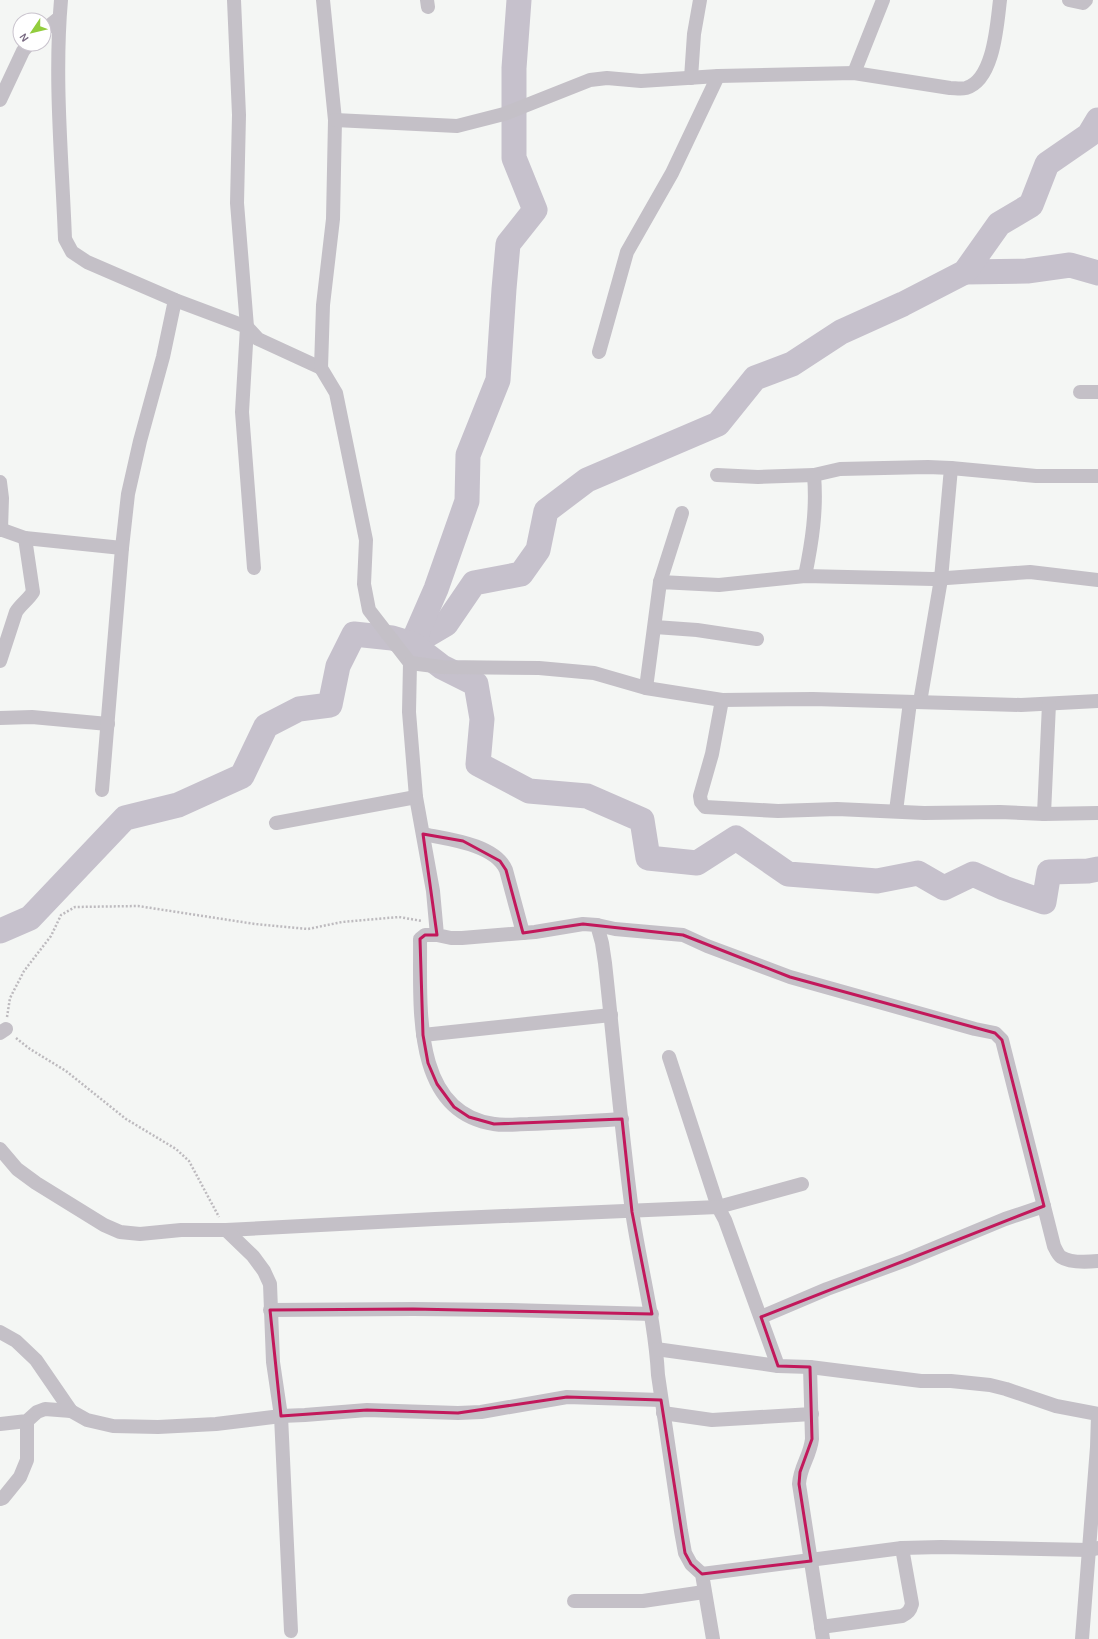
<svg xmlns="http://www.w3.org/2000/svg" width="1098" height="1639" viewBox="0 0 1098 1639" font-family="Karla,sans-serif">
<rect width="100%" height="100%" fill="#f4f6f4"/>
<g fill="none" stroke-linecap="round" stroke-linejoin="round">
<g stroke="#c6c1cc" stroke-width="25">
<polyline points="965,272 1027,271 1070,265 1098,273"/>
<polyline points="412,644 446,624 474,583 521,574 538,550 546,511 587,480 718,424 755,378 792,364 841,332 903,304 965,272 999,224 1031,205 1047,164 1089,135 1098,120"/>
<polyline points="412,644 436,589 467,501 468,455 498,380 504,289 508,244 535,210 514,158 514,68 519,0"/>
<polyline points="0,931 30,918 125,818 178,805 242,776 266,726 299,709 330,705 338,666 354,634 392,638 412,644 442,667 476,684 482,719 478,764 529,791 587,796 642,820 648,858 697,863 736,838 788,874 877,881 918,873 944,888 973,874 1004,888 1044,902 1049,872 1088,871 1098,869"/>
</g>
<g stroke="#bdbabe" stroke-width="2.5" stroke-dasharray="2 2" stroke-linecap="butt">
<polyline points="7,1017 10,998 24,971 51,936 61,915 75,907 138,906 255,924 308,929 342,922 399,917 422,921"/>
<polyline points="16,1038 30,1049 66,1071 126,1119 176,1149 189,1161 219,1217"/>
</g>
<g stroke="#c4c0c7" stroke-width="14">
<path d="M61 0C54 80 62 159 65 239L72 252 87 262 175 300 247 327 258 339 321 368"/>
<polyline points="234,0 239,115 237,203 247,327 242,412 254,568"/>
<path d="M323 0 335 120 333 219 323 305 321 368 336 393 366 540 364 584 369 610 410 663 409 712 416 797 433 891 437 935 451 938H462L535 932 583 924 597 925 602 943 605 963C614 1045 621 1128 632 1211 640 1266 655 1319 658 1375L681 1531 685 1553 691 1564 702 1574 713 1639"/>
<polyline points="427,0 428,7"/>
<polyline points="1069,0 1083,3 1086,0"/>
<polyline points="44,30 59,18"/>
<polyline points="854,73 883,0"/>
<polyline points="691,78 694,34 700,0"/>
<polyline points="0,100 23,51 29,44"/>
<path d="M335 120 457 126 504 114 590 80 607 78 641 81 718 76 854 73 950 88C955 88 961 89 966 88 994 80 997 24 1000 0"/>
<polyline points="599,352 627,252 672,173 718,76"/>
<polyline points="1080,392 1098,392"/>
<polyline points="951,468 1036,476 1098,476"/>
<polyline points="717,475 758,477 814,475"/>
<polyline points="0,482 2,498 1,530"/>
<polyline points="0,529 25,538 122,548"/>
<path d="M805 576C812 542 817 510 814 475L840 469 928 467 951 468 941 579 920 702"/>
<polyline points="660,582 682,513"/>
<polyline points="655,627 697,630 757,639"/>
<path d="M0 661 16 612C21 604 28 600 33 592L25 538"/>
<polyline points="410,663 442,667 539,668 594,673 646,688 722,700 813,699 1021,705 1098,701"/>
<polyline points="646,688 660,582 719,585 805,576 933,579 1030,572 1098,580"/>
<polyline points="722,700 712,754 700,796 701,802 705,807 778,811 837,809 924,813 1000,812 1044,814 1098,813"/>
<polyline points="0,718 32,717 108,724"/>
<polyline points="102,790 122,548 128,494 140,441 163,357 175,300"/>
<polyline points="896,811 910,702"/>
<polyline points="1044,814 1049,704"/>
<polyline points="276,823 416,797"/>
<path d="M423 834C447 839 495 844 506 870L523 933"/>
<path d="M597 925 615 929 683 935 707 946 790 977 975 1029 995 1033 1002 1040 1054 1246C1056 1250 1058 1255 1061 1257 1070 1263 1088 1262 1098 1261"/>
<path d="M437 935H425L420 939C421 1002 410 1112 494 1124 505 1126 517 1124 528 1124 559 1123 591 1121 622 1119"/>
<polyline points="0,1033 6,1029"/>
<polyline points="423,1035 611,1015"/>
<polyline points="669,1057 718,1207 802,1184"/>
<polyline points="0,1149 17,1169 36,1183 104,1225 120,1232 140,1234 181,1230 226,1230 435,1219 718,1207 725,1220 778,1366"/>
<polyline points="226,1230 253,1256 264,1271 270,1284 273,1362 281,1416 291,1631"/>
<polyline points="270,1310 413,1309 511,1310 652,1314"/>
<polyline points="761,1317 827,1289 906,1260 1005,1219 1044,1206"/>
<polyline points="0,1332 16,1341 36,1360 71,1411"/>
<polyline points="656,1349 778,1366 810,1367 921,1381 951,1381 990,1385 1006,1389 1056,1406 1098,1414"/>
<path d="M810 1367 812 1439C810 1457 800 1466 799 1484L823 1639"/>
<polyline points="663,1413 712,1420 812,1414"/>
<polyline points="0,1424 27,1421 37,1412 45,1409 71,1411 87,1420 113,1426 158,1427 216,1424 281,1416 305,1415 367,1410 458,1413 481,1412 567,1397 661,1400"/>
<polyline points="0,1499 3,1498 20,1477 27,1460 27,1421"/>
<polyline points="702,1574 902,1548 941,1547 1089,1550 1098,1548"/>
<polyline points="574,1601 643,1601 704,1592"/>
<path d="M821 1627 902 1616C908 1613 910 1611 912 1604L902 1548"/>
<polyline points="1082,1639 1097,1447 1098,1416"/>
</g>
</g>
<path fill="none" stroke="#c2185b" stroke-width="3" stroke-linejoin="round" d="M423 834 463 841 500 861 506 870 523 933 583 924 683 935 790 977 995 1033 1002 1040 1044 1206 761 1317 778 1366 810 1367 812 1439 800 1472 799 1484 811 1561 702 1574 691 1564 685 1553 661 1400 567 1397 458 1413 367 1410 281 1416 270 1310 413 1309 652 1314 632 1212 622 1119 494 1124 469 1117 454 1107 437 1084 428 1063 423 1035 420 939 425 935H437Z"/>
<g transform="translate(32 32) rotate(235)"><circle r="19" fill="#ffffff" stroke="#c9c3cd"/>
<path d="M0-3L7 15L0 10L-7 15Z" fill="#92cd3d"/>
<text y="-6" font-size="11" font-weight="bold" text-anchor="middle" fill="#786981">N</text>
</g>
</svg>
